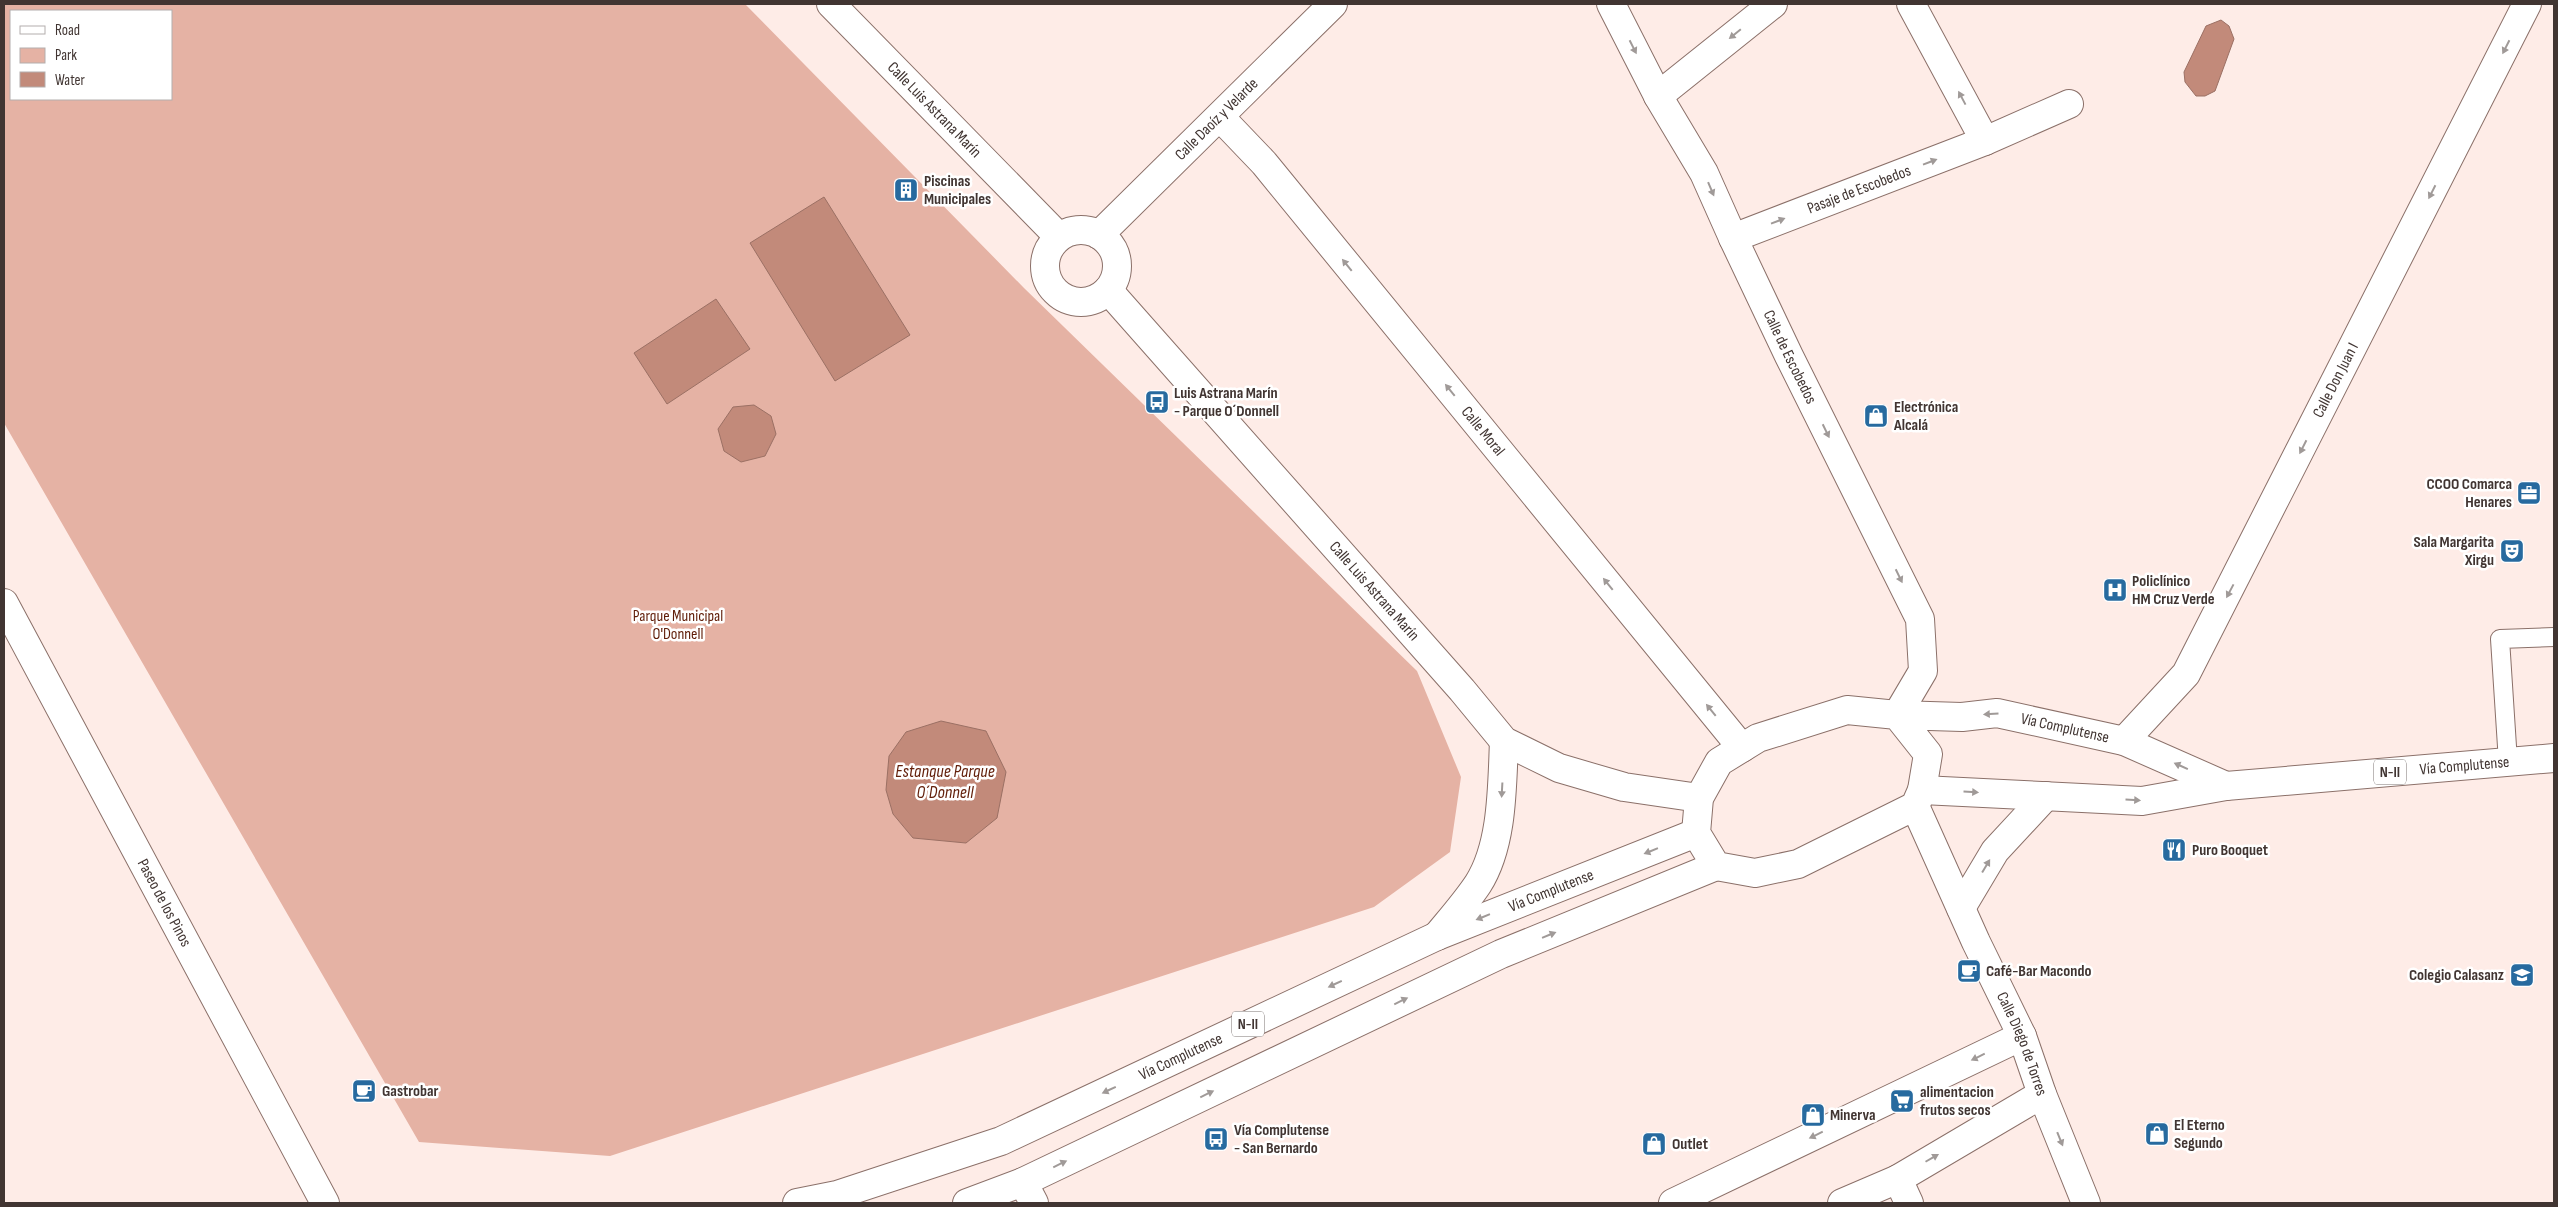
<svg xmlns="http://www.w3.org/2000/svg" width="2558" height="1207" viewBox="0 0 2558 1207" font-family="'Sofia Sans Condensed',sans-serif">
<rect width="100%" height="100%" fill="#feece7"/>
<path fill="#e5b2a4" fill-rule="evenodd" d="M4 4H745L1024 288 1417 671 1461 777 1450 852 1374 907 610 1156 419 1142 4 423ZM11 11H171V99H11Z"/>
<g fill="#c28a7a" stroke="#9b7064">
<polygon points="2221,20 2229,26 2234,39 2215,91 2205,96 2196,96 2185,82 2184,72 2206,26"/>
<polygon points="824,197 910,335 835,381 750,243"/>
<polygon points="716,299 750,349 667,404 634,353"/>
<polygon points="754,405 771,416 776,434 765,456 741,462 724,451 718,429 733,407"/>
<polygon points="941,721 986,731 1006,772 997,818 966,843 913,838 893,814 886,790 889,756 906,732"/>
</g>
<g fill="none" stroke-linecap="round" stroke-linejoin="round">
<defs>
<polyline id="lane" points="2508,762 2500,639 2554,637"/>
<g id="street">
<path id="s1" d="M831 4 1059 237"/>
<path id="s2" d="M1611 4 1658 96 1704 173 1733 238 1789 356 1920 619 1923 671 1897 715"/>
<polyline points="1911,4 1985,141"/>
<polyline points="1658,96 1773,4"/>
<path id="s3" d="M1220 117 1264 163 1742 748"/>
<circle cx="1081" cy="266" r="36"/>
<path id="s4" d="M1099 235 1333 4"/>
<path id="s5" d="M1733 238 1985 141 2069 104"/>
<path id="s6" d="M1108 290 1462 690 1504 741 1559 768 1624 787 1699 798"/>
<path id="s7" d="M4 603 325 1203"/>
<path id="s8" d="M2124 741 2186 674 2527 4"/>
<path id="s9" d="M1915 806 1976 942 2022 1036 2042 1094 2086 1203"/>
<polyline points="1961,908 1995,851 2046,796"/>
<path d="M1437 936C1451 919 1466 902 1478 884 1503 845 1502 786 1504 741"/>
<polyline points="1898,1179 1909,1203"/>
<polyline points="1023,1182 1034,1203"/>
<polyline points="1673,1203 2022,1036"/>
<polyline points="1842,1203 1898,1179 2042,1094"/>
</g>
<g id="primary">
<path id="s10" d="M1897 715 1928 754 1922 790 1915 806 1798 864 1755 873 1716 866 1696 833 1699 798 1719 762 1758 738 1847 710 1897 715 1962 717 1997 713 2124 741 2226 786"/>
<path id="s11" d="M1922 790 2142 801 2226 786 2554 758"/>
<path id="s12" d="M797 1203 837 1195 1001 1141 1437 936 1696 833"/>
<polyline points="967,1203 1023,1182 1501,954 1716,866"/>
</g>
</defs>
<use href="#lane" stroke="#8b7069" stroke-width="20"/>
<use href="#street" stroke="#8b7069" stroke-width="30"/>
<use href="#primary" stroke="#8b7069" stroke-width="30"/>
<use href="#lane" stroke="#fff" stroke-width="18"/>
<use href="#street" stroke="#fff" stroke-width="28"/>
<use href="#primary" stroke="#fff" stroke-width="28"/>
</g>
<defs><path id="oneway-solid" d="M-6-.8H1V-3.2L6.5 0L1 3.2V.8H-6Z" transform="scale(1.25)"/></defs>
<g fill="#a09a98">
<use href="#oneway-solid" transform="translate(1735 34) rotate(141)"/>
<use href="#oneway-solid" transform="translate(1633 47) rotate(63)"/>
<use href="#oneway-solid" transform="translate(2506 47) rotate(117)"/>
<use href="#oneway-solid" transform="translate(1962 98) rotate(-118)"/>
<use href="#oneway-solid" transform="translate(1930 162) rotate(-21)"/>
<use href="#oneway-solid" transform="translate(1711 189) rotate(67)"/>
<use href="#oneway-solid" transform="translate(2432 192) rotate(117)"/>
<use href="#oneway-solid" transform="translate(1778 221) rotate(-21)"/>
<use href="#oneway-solid" transform="translate(1347 265) rotate(-129)"/>
<use href="#oneway-solid" transform="translate(1450 390) rotate(-129)"/>
<use href="#oneway-solid" transform="translate(1826 431) rotate(64)"/>
<use href="#oneway-solid" transform="translate(2303 447) rotate(117)"/>
<use href="#oneway-solid" transform="translate(1899 576) rotate(64)"/>
<use href="#oneway-solid" transform="translate(1608 584) rotate(-129)"/>
<use href="#oneway-solid" transform="translate(2230 591) rotate(118)"/>
<use href="#oneway-solid" transform="translate(1711 710) rotate(-129)"/>
<use href="#oneway-solid" transform="translate(1991 714) rotate(177)"/>
<use href="#oneway-solid" transform="translate(2181 766) rotate(-156)"/>
<use href="#oneway-solid" transform="translate(1502 790) rotate(93)"/>
<use href="#oneway-solid" transform="translate(1971 792) rotate(3)"/>
<use href="#oneway-solid" transform="translate(2133 800) rotate(3)"/>
<use href="#oneway-solid" transform="translate(1651 851) rotate(158)"/>
<use href="#oneway-solid" transform="translate(1986 866) rotate(-59)"/>
<use href="#oneway-solid" transform="translate(1483 917) rotate(158)"/>
<use href="#oneway-solid" transform="translate(1549 935) rotate(-22)"/>
<use href="#oneway-solid" transform="translate(1335 984) rotate(155)"/>
<use href="#oneway-solid" transform="translate(1401 1001) rotate(-26)"/>
<use href="#oneway-solid" transform="translate(1978 1057) rotate(154)"/>
<use href="#oneway-solid" transform="translate(1109 1090) rotate(155)"/>
<use href="#oneway-solid" transform="translate(1207 1094) rotate(-26)"/>
<use href="#oneway-solid" transform="translate(1816 1135) rotate(154)"/>
<use href="#oneway-solid" transform="translate(2060 1139) rotate(68)"/>
<use href="#oneway-solid" transform="translate(1932 1158) rotate(-30)"/>
<use href="#oneway-solid" transform="translate(1060 1164) rotate(-26)"/>
</g>
<defs>
<symbol id="building-square" viewBox="-11 -11 22 22"><rect x="-9" y="-9" width="18" height="18" rx="4" fill="#276a9f" stroke="#fff"/><path d="M-4-6H4V6H1V3H-1V6H-4ZM-2.5-4.3h1.7v1.8h-1.7ZM.8-4.3h1.7v1.8H.8ZM-2.5-1h1.7V.8h-1.7ZM.8-1h1.7V.8H.8Z" fill="#fff"/></symbol>
<symbol id="bus-square" viewBox="-11 -11 22 22"><rect x="-9" y="-9" width="18" height="18" rx="4" fill="#276a9f" stroke="#fff"/><path d="M-5-6H5V4H4V6H2V4H-2V6H-4V4H-5ZM-3.5-4V0h7V-4ZM-3.5 1.2v1.5H-2V1.2ZM2 1.2v1.5H3.5V1.2Z" fill="#fff"/></symbol>
<symbol id="shop-square" viewBox="-11 -11 22 22"><rect x="-9" y="-9" width="18" height="18" rx="4" fill="#276a9f" stroke="#fff"/><path d="M-5-2.5h2.3a2.7 3.5 0 0 1 5.4 0H5L5.5 6h-11ZM-1.5-2.5h3a1.5 2.3 0 0 0-3 0Z" fill="#fff"/></symbol>
<symbol id="office-square" viewBox="-11 -11 22 22"><rect x="-9" y="-9" width="18" height="18" rx="4" fill="#276a9f" stroke="#fff"/><path d="M-6-3h4V-5.5h4V-3h4V5H-6ZM-1-4.5V-3h2v-1.5ZM-6 0V1H6V0Z" fill="#fff"/></symbol>
<symbol id="theatre-square" viewBox="-11 -11 22 22"><rect x="-9" y="-9" width="18" height="18" rx="4" fill="#276a9f" stroke="#fff"/><path d="M-5-5.5Q0-4 5-5.5V0Q5 5 0 6Q-5 5-5 0ZM-3.3-2.5H-1v1.5H-3.3ZM1-2.5H3.3v1.5H1ZM-2.8 1Q0 5.5 2.8 1Z" fill="#fff"/></symbol>
<symbol id="hospital-square" viewBox="-11 -11 22 22"><rect x="-9" y="-9" width="18" height="18" rx="4" fill="#276a9f" stroke="#fff"/><path d="M-5-5h3v3.5h4V-5h3V5h-3V1.5h-4V5h-3Z" fill="#fff"/></symbol>
<symbol id="restaurant-square" viewBox="-11 -11 22 22"><rect x="-9" y="-9" width="18" height="18" rx="4" fill="#276a9f" stroke="#fff"/><path d="M-5-6h1v4h1v-4h1v4h1v-4h1v5L-1.5 .5V6h-2V.5L-5-1ZM5-6V6H3V1.5H1.5Q1.5-4 5-6Z" fill="#fff"/></symbol>
<symbol id="cafe-square" viewBox="-11 -11 22 22"><rect x="-9" y="-9" width="18" height="18" rx="4" fill="#276a9f" stroke="#fff"/><path d="M-5.5-4.5H6V0H3Q3 3.5 0 3.5H-2.5Q-5.5 3.5-5.5 0ZM3-3.2v2h1.7v-2ZM-6 4.5H4V6H-6Z" fill="#fff"/></symbol>
<symbol id="school-square" viewBox="-11 -11 22 22"><rect x="-9" y="-9" width="18" height="18" rx="4" fill="#276a9f" stroke="#fff"/><path d="M0-5L7-2L0 1L-7-2ZM-4 1L0 2.5L4 1V4Q0 6-4 4Z" fill="#fff"/></symbol>
<symbol id="supermarket-square" viewBox="-11 -11 22 22"><rect x="-9" y="-9" width="18" height="18" rx="4" fill="#276a9f" stroke="#fff"/><path d="M-6-5.5h2.5l.6 2H6L4.5 2H-2.5L-4.4-4H-6ZM-1.5 3.2a1.3 1.3 0 1 0 .1 0ZM3 3.2a1.3 1.3 0 1 0 .1 0Z" fill="#fff"/></symbol>
</defs>
<g fill-rule="evenodd">
<use href="#building-square" x="892" y="176" width="28" height="28"/>
<use href="#bus-square" x="1143" y="388" width="28" height="28"/>
<use href="#shop-square" x="1862" y="402" width="28" height="28"/>
<use href="#office-square" x="2515" y="479" width="28" height="28"/>
<use href="#theatre-square" x="2498" y="537" width="28" height="28"/>
<use href="#hospital-square" x="2101" y="576" width="28" height="28"/>
<use href="#restaurant-square" x="2160" y="836" width="28" height="28"/>
<use href="#cafe-square" x="1955" y="957" width="28" height="28"/>
<use href="#school-square" x="2508" y="961" width="28" height="28"/>
<use href="#cafe-square" x="350" y="1077" width="28" height="28"/>
<use href="#supermarket-square" x="1888" y="1087" width="28" height="28"/>
<use href="#shop-square" x="1799" y="1101" width="28" height="28"/>
<use href="#shop-square" x="2143" y="1120" width="28" height="28"/>
<use href="#bus-square" x="1202" y="1125" width="28" height="28"/>
<use href="#shop-square" x="1640" y="1130" width="28" height="28"/>
</g>
<g text-anchor="middle" dominant-baseline="central" stroke-width="5" stroke-linejoin="round" paint-order="stroke">
<g fill="#fff" stroke="#7a7270" stroke-width="1">
<rect x="2374" y="759.5" width="32" height="25" rx="4"/>
<rect x="1232" y="1011.5" width="32" height="25" rx="4"/>
</g>
<g font-size="15" font-weight="bold" fill="#413532">
<text x="2390" y="772">N-II</text>
<text x="1248" y="1024">N-II</text>
</g>
<g font-size="16" fill="#413532" stroke="#fff">
<text stroke="none"><textPath href="#s1" startOffset="148">Calle Luis Astrana Marín</textPath></text>
<text stroke="none"><textPath href="#s4" startOffset="165">Calle Daoíz y Velarde</textPath></text>
<text stroke="none"><textPath href="#s5" startOffset="135">Pasaje de Escobedos</textPath></text>
<text stroke="none"><textPath href="#s2" startOffset="396">Calle de Escobedos</textPath></text>
<text stroke="none"><textPath href="#s8" startOffset="421">Calle Don Juan I</textPath></text>
<text stroke="none"><textPath href="#s3" startOffset="410">Calle Moral</textPath></text>
<text stroke="none"><textPath href="#s6" startOffset="402">Calle Luis Astrana Marín</textPath></text>
<text stroke="none"><textPath href="#s10" startOffset="792">Vía Complutense</textPath></text>
<text stroke="none"><textPath href="#s11" startOffset="545">Vía Complutense</textPath></text>
<text stroke="none"><textPath href="#s12" startOffset="818">Vía Complutense</textPath></text>
<text stroke="none"><textPath href="#s7" startOffset="340">Paseo de los Pinos</textPath></text>
<text stroke="none"><textPath href="#s9" startOffset="261">Calle Diego de Torres</textPath></text>
<text stroke="none"><textPath href="#s12" startOffset="412">Vía Complutense</textPath></text>
</g>
<g font-size="16" font-weight="bold" fill="#413532" stroke="#fff" text-anchor="start">
<text x="924" y="181">Piscinas<tspan x="924" dy="18">Municipales</tspan></text>
<text x="1174" y="393">Luis Astrana Marín<tspan x="1174" dy="18">- Parque O´Donnell</tspan></text>
<text x="1894" y="407">Electrónica<tspan x="1894" dy="18">Alcalá</tspan></text>
<text x="2512" y="484" text-anchor="end">CCOO Comarca<tspan x="2512" dy="18">Henares</tspan></text>
<text x="2494" y="542" text-anchor="end">Sala Margarita<tspan x="2494" dy="18">Xirgu</tspan></text>
<text x="2132" y="581">Policlínico<tspan x="2132" dy="18">HM Cruz Verde</tspan></text>
<text x="2192" y="850">Puro Booquet</text>
<text x="1986" y="971">Café-Bar Macondo</text>
<text x="2504" y="975" text-anchor="end">Colegio Calasanz</text>
<text x="382" y="1091">Gastrobar</text>
<text x="1920" y="1092">alimentacion<tspan x="1920" dy="18">frutos secos</tspan></text>
<text x="1830" y="1115">Minerva</text>
<text x="2174" y="1125">El Eterno<tspan x="2174" dy="18">Segundo</tspan></text>
<text x="1234" y="1130">Vía Complutense<tspan x="1234" dy="18">- San Bernardo</tspan></text>
<text x="1672" y="1144">Outlet</text>
</g>
<g font-size="16" fill="#601d08" stroke="#fff">
<text x="678" y="616">Parque Municipal<tspan x="678" dy="18">O'Donnell</tspan></text>
</g>
<g font-size="18" font-style="italic" fill="#63200b" stroke="#fff">
<text x="945" y="771">Estanque Parque<tspan x="945" dy="21">O´Donnell</tspan></text>
</g>
</g>
<rect width="2558" height="1207" fill="none" stroke="#413532" stroke-width="10"/>
<rect x="10" y="10" width="162" height="90" fill="#ffffff" stroke="#b3aead"/>
<rect x="20" y="26" width="25" height="8" fill="#ffffff" stroke="#b3aead"/>
<text x="55" y="35" font-size="15" fill="#413532">Road</text>
<rect x="20" y="48" width="25" height="15" fill="#e5b2a4" stroke="#b3aead"/>
<text x="55" y="60" font-size="15" fill="#413532">Park</text>
<rect x="20" y="72" width="25" height="15" fill="#c28a7a" stroke="#b3aead"/>
<text x="55" y="85" font-size="15" fill="#413532">Water</text>
</svg>
